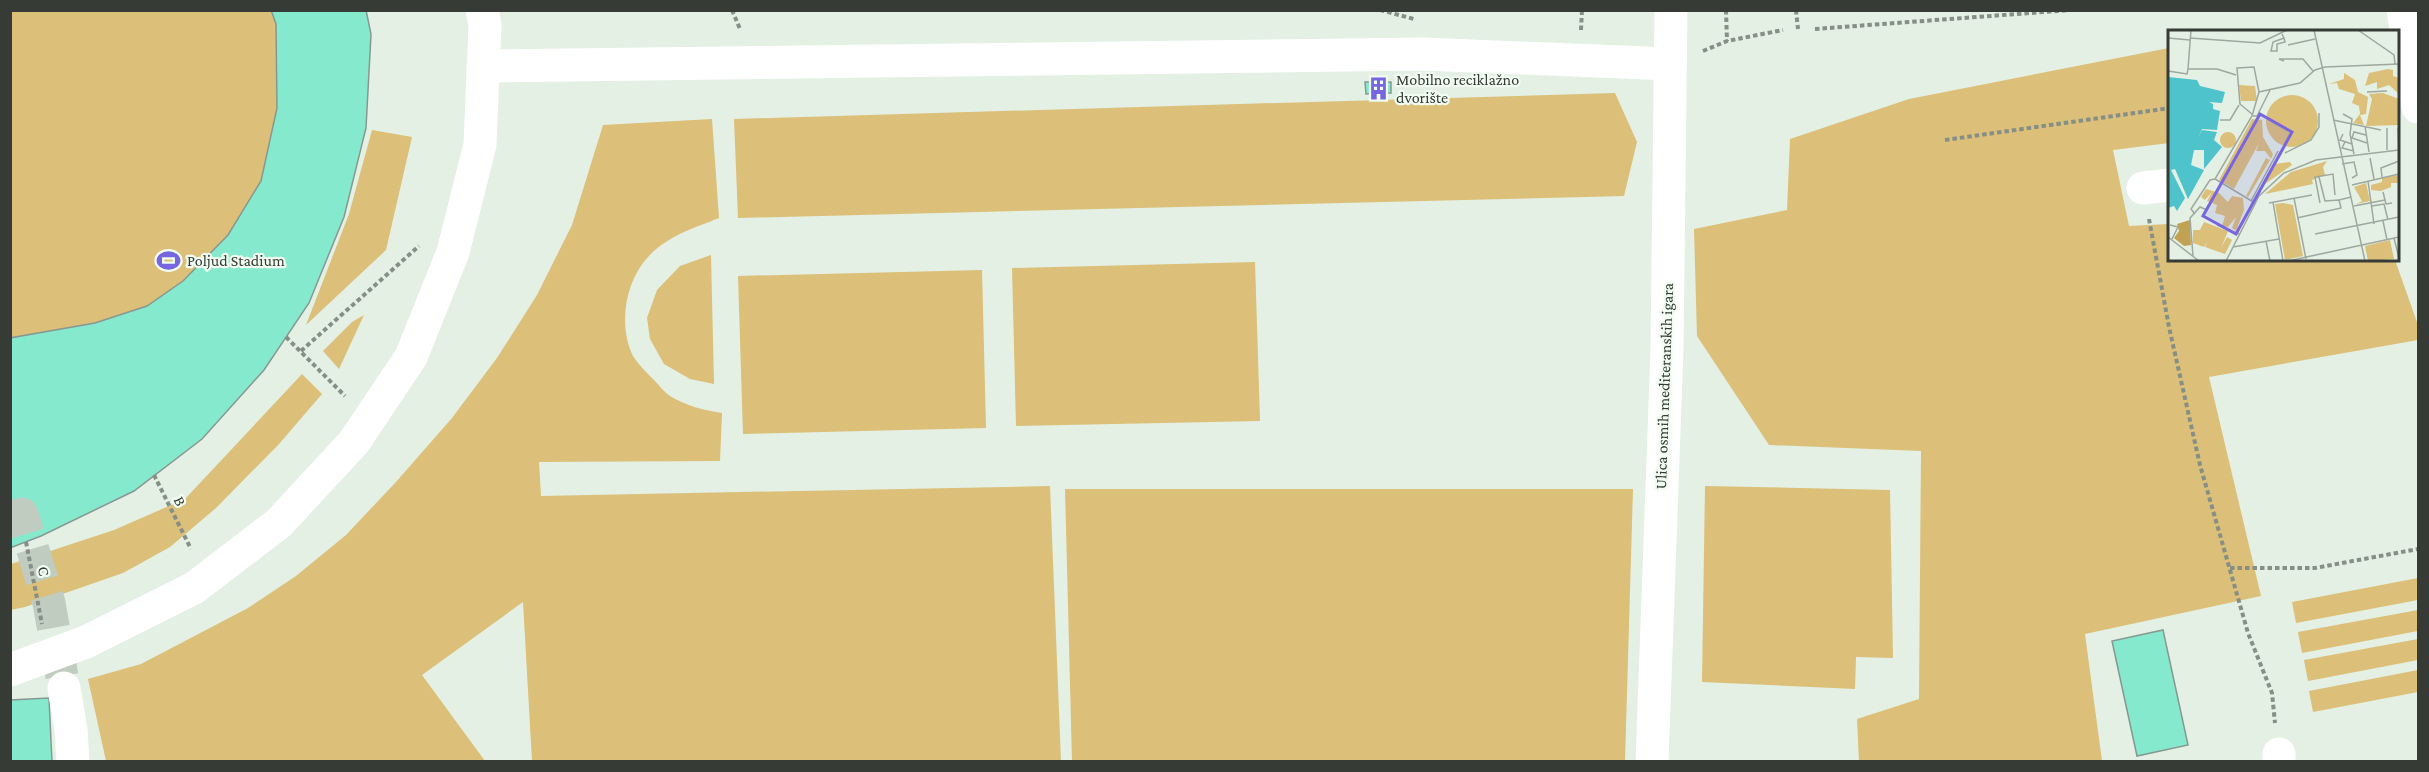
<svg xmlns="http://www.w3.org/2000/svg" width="2429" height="772" viewBox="0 0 2429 772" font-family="'Crimson Pro',serif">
<rect width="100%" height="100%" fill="#e3f0e3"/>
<g fill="#dcbf78">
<polygon points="10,11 366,11 371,34 366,128 344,217 309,303 297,321 264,370 202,439 134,491 41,536 11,548"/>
<polygon points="2169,48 2169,143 2113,150 2129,226 2169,224 2170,260 2395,260 2418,325 2418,340 2209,377 2261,596 2085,634 2102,761 1859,761 1857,719 1919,699 1921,451 1769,445 1697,336 1694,229 1787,210 1790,139 1909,99"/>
<polygon points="1615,93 1637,142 1624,196 738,218 734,119"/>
<path d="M712 119 719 218C694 228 667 236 648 257 625 282 618 325 633 356 638 364 647 373 654 380 659 385 664 392 670 396 687 406 703 410 722 413L720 461 539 462 541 496 1050 486 1061 761H532L523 602 422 675 485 761H106L88 679 141 664 248 608 296 576 346 535 396 482 452 418 497 358 537 295 572 225 603 125Z"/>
<polygon points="372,130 412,137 386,250 306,325 349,214"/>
<polygon points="711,255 714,384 690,379 664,364 650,339 647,318 657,290 680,266"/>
<polygon points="1255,262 1260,421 1016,426 1012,268"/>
<polygon points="982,270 986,428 743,434 738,276"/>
<polygon points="364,315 339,369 323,351 352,322"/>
<polygon points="302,374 322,394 279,444 216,508 170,547 123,573 25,607 11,610 11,564 114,530 185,499"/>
<polygon points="1705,486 1890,490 1893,658 1856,657 1855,689 1702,682"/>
<polygon points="1065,489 1633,489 1625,761 1072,761"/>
<polygon points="2418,578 2418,600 2296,623 2292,602"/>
<polygon points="2418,610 2418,631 2302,653 2298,632"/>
<polygon points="2418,639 2418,660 2308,681 2304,660"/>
<polygon points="2418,670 2418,692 2313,712 2309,691"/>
</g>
<g fill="#85eacd" stroke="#879892" stroke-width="1.5">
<polygon points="271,10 366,10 371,34 366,128 344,217 309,303 264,370 202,439 134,491 41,536 10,548 10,338 95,323 147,306 183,281 228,235 261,181 277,108 276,24"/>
<polygon points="1365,82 1391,82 1391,93 1366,94"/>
<polygon points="2163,630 2188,745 2137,756 2112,641"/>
<polygon points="49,698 52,762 10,762 10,700"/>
</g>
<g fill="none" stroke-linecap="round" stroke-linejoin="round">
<polyline stroke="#c0ccc0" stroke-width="33" stroke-dasharray="33 16" stroke-linecap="butt" points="10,518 22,514 49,603 64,688"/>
<g stroke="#868f86" stroke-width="4" stroke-dasharray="4.5 3" stroke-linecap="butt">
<polyline points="732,10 740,29"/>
<polyline points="1380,10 1414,19"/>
<polyline points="1726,10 1727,41"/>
<polyline points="1796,10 1798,29"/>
<polyline points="1815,29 2071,10"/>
<polyline points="1581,30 1582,10"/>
<polyline points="1703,51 1727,41 1783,30"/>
<polyline points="1945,140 2170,108"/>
<polyline points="2149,219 2169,327 2200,465 2248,633 2272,693 2275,723"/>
<polyline points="286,337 345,396"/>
<polyline points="301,351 419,246"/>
<polyline points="154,475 191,549"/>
<polyline points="26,542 42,624"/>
<polyline points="2230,568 2315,568 2418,549"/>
</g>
<g stroke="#fff" stroke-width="33">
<polyline points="2403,10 2418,107"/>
<polyline points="483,66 1423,54 1670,64"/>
<polyline points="2143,188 2170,185"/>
<polyline points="10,670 86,642 194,588 279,523 354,442 411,357 453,252 480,145 485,25 482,10"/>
<polyline points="64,688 71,730 73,762"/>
<polyline points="2279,754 2279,762"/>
<polyline points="1652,762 1667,349 1671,10"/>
</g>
</g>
<defs>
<symbol id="building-bare" viewBox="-9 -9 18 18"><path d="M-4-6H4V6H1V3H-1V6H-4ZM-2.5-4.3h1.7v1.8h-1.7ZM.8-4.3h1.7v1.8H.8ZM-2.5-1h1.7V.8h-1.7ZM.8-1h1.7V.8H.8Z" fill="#7865e0" stroke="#f0fdf0" stroke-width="2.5" paint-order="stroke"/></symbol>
<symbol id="stadium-bare" viewBox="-9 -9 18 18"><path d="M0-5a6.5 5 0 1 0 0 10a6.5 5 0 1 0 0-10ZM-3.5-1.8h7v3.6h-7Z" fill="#7865e0" stroke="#f0fdf0" stroke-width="2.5" paint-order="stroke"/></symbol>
</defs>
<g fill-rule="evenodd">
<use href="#building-bare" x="1362" y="72" width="33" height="33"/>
<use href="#stadium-bare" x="152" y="244" width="33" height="33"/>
</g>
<g text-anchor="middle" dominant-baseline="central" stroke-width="4.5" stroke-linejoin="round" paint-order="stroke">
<g font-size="16" fill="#363b36" stroke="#f0fdf0" text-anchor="start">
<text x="1396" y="79">Mobilno reciklažno<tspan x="1396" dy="18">dvorište</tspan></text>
<text x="187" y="260">Poljud Stadium</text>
</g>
<g font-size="16" fill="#363b36" stroke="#f0fdf0">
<text transform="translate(1664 386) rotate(-88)">Ulica osmih mediteranskih igara</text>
<text transform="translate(180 501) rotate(64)">B</text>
<text transform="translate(44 571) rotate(79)">C</text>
</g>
</g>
<g transform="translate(2168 30)">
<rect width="231" height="231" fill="#e3f0e3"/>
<path d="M220 39 225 40V46L231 48V64L221 55 209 59V52L197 56 201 43ZM176 43 187 50 190 62 200 67 198 84 192 85 196 95 185 93 192 84 191 76 184 73 187 64 171 59 169 53 161 54 176 49ZM71 55 87 56 89 71H73ZM215 63 231 69V95L198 96 204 69 201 64ZM98 91a26 26 0 1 1 52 0a26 26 0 1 1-52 0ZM84 89 94 90 95 107 105 124 103 129 97 121H88L91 113 66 159 51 150ZM52 110a8 8 0 1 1 16 0a8 8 0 1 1-16 0ZM98 128 102 130 80 167 78 166ZM159 131 155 137 157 145 144 150 145 154 97 164 123 142ZM122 132 124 135 97 154 107 134ZM231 145V153H223V157L213 161 203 160V155L214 152V148ZM198 153 202 171 188 174 194 171 186 157ZM38 159 51 163 60 172 64 166 75 168 76 180 68 201 64 198 68 187 60 197 54 196 57 186 47 183 49 175 39 171 44 162 37 170 33 167ZM115 173 125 175 135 226 117 230 107 174ZM36 192 60 201 53 218 59 207 64 210 57 224 37 217 39 211 36 217 25 213V200H32ZM222 210 226 229 200 231 197 216Z" fill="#dcbf78"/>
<path d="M22 190 23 215 16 216 6 208 11 201 9 194Z" fill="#c1a253"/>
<path d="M0 47 29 50 32 56 57 62 54 73 41 72 45 74V79L52 81 49 100 34 99 30 108 34 100 49 102 46 110 54 117 36 139V120H26L23 135 36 140 20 169 7 139 3 140 17 168 9 181 6 176 0 178Z" fill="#4ec3cb"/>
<path fill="none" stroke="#9ea89e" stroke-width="1.5" d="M146 0 197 231M190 0 226 25 227 34M114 4 116 8 105 12 103 21H109V14L117 12 116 8M0 8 22 10M22 8 92 13 119 0M120 15 147 9M116 31 111 29H135L145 41M20 39 23 0M0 41 19 44 20 39H49L68 45M199 62 219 61M175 84 184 89 182 104 186 124M85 85 72 74 69 38 86 37 91 62M85 86H89L102 60M52 90H62L71 75M165 90 213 100M197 96 201 122M219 98V120M230 98 231 120M175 104 172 110 184 114M198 105 186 102 184 108 199 113M177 112 174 118 186 121M117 123 143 110 151 97V83M202 128 206 149M174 134 186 132 189 145 184 148M151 147 157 171 171 170M214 147 213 138 231 131M200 151 206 194M184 155 231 144M215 162 218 174 224 173M126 168 138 229M83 171 110 121M105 172 115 231M87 173 47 149 84 86 91 62 132 53 147 40 157 37 231 34M101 173 144 165M152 173 147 147 165 144 167 165M186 176 217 170M204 176 216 174 220 190M27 184 23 179 42 150 47 149M129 188 173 178 171 170 183 167M215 191 219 210M2 195 10 197 4 209M49 195 71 204M147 204 231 187M0 207 31 231M226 208 231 228M98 211 102 231M65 217 111 209M25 226 22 188 32 177 39 180M58 231 91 166 116 143 148 130 231 120M120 231 231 207"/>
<path fill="#7865e0" fill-opacity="0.15" stroke="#7865e0" stroke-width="3" d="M92 84 124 102 68 204 35 186Z"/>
<rect width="231" height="231" fill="none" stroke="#363b36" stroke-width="3"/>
</g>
<rect width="2429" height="772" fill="none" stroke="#363b36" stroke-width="24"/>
</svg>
